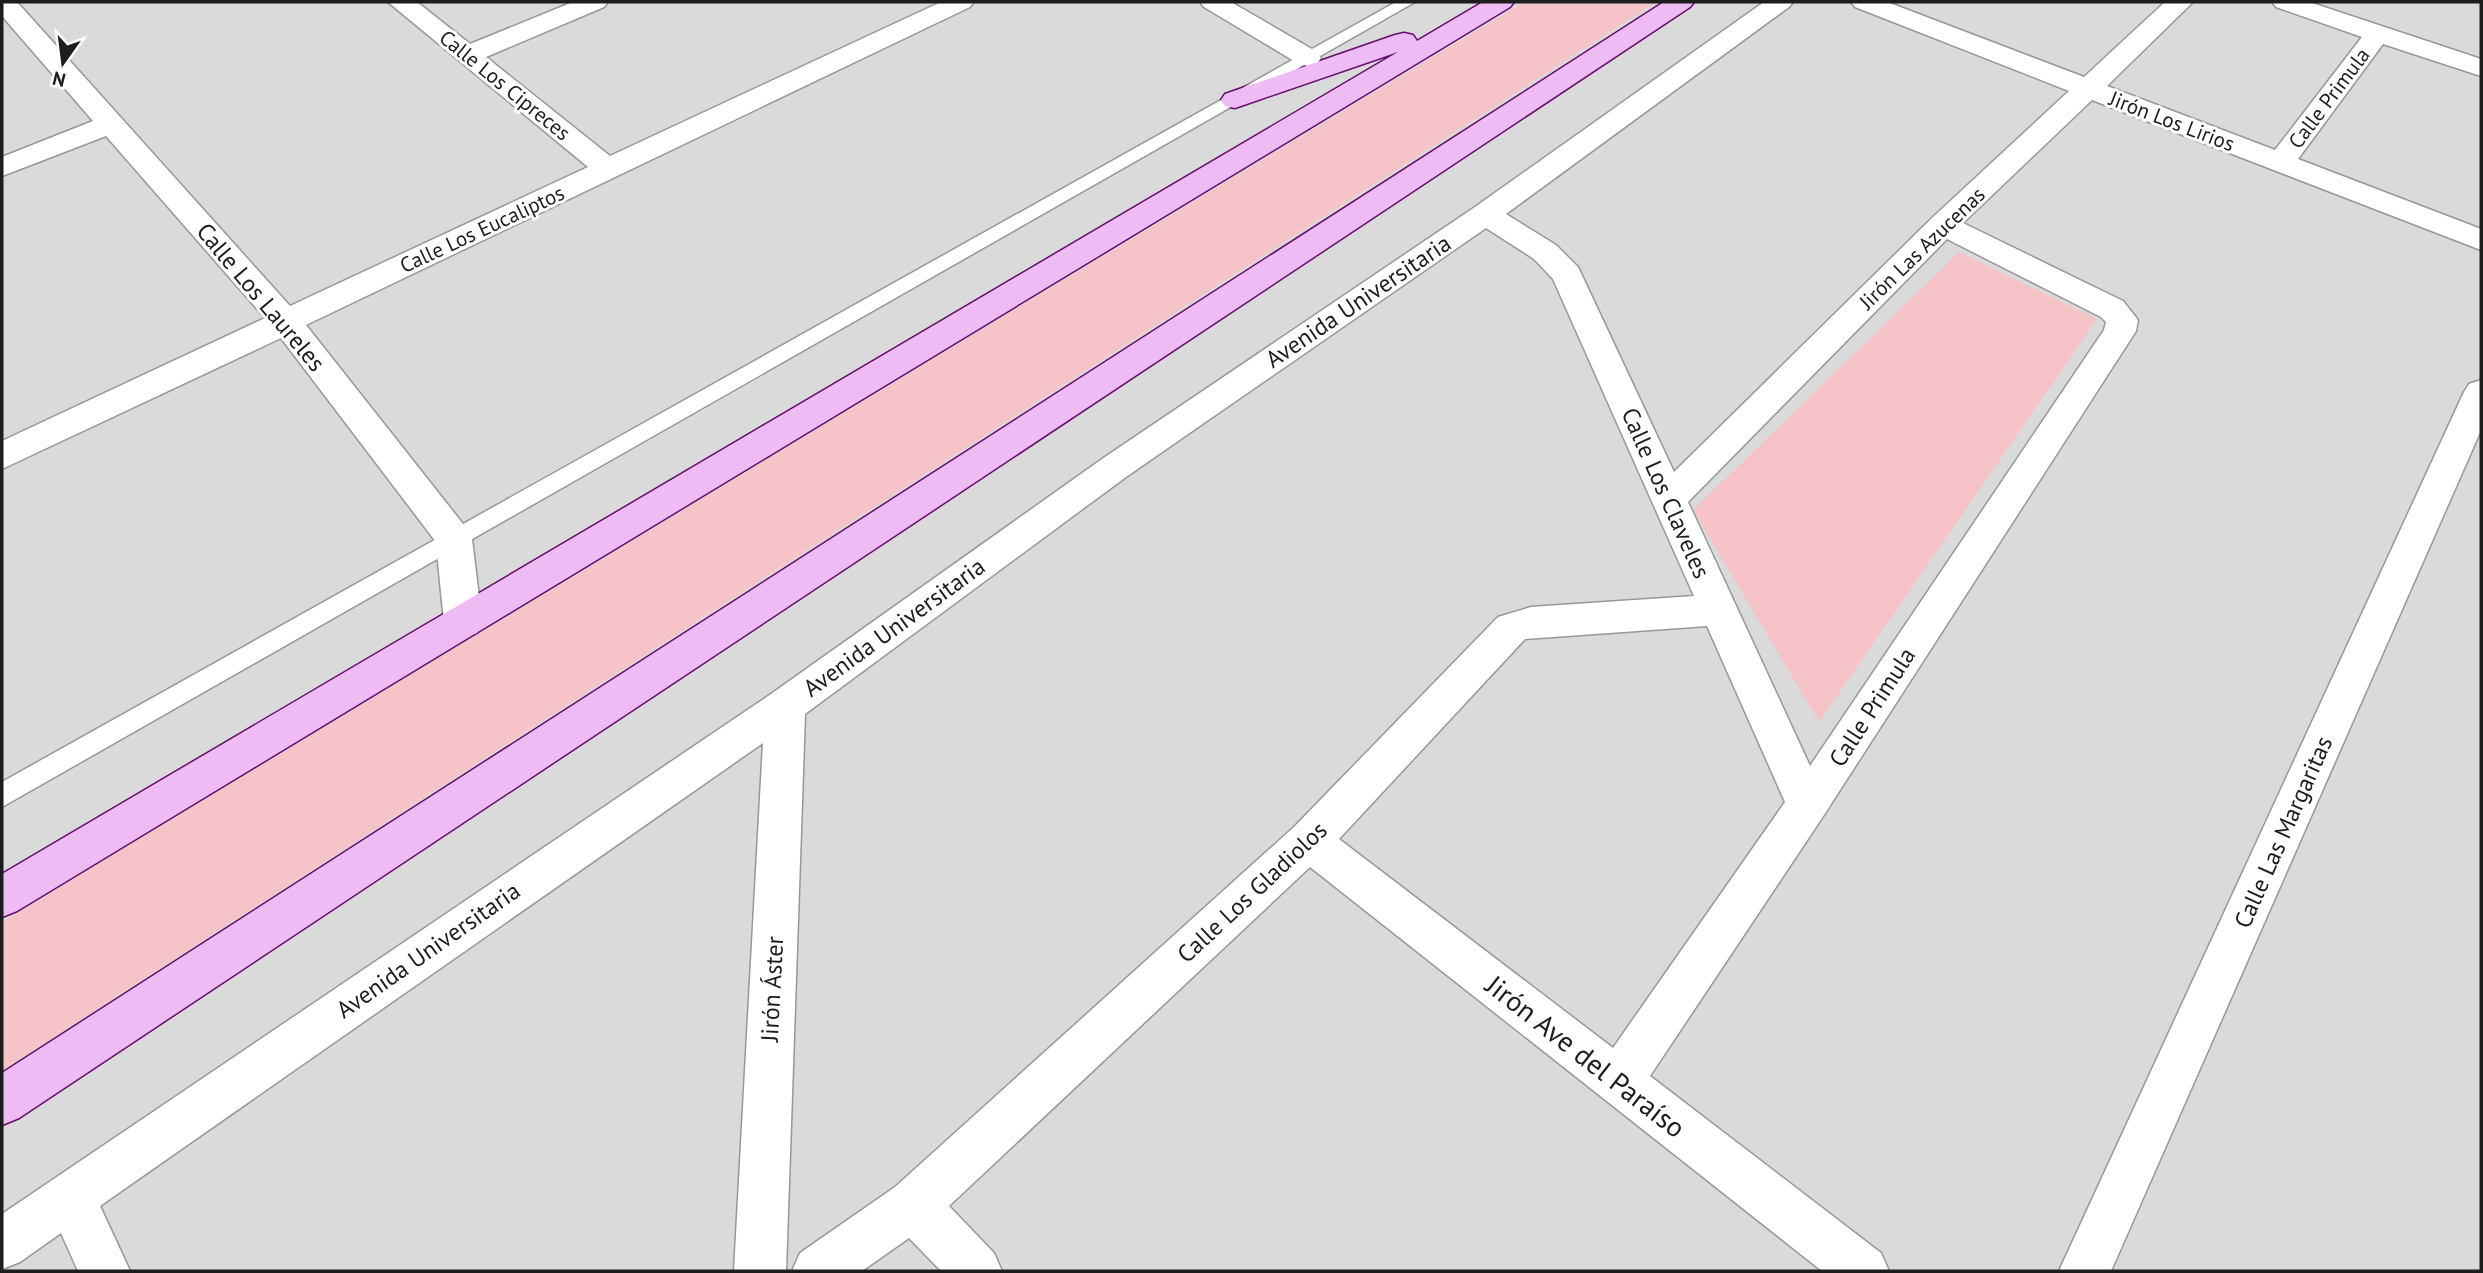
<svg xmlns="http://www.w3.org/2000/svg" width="2483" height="1273" viewBox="0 0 2483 1273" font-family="'PT Sans',sans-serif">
<rect width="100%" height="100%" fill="#e9e4ee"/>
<rect fill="#dadadb" x="2" y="2" width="2479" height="1269"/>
<g fill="#f5c3c8">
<polygon points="1524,2 1656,2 2,1070 2,922"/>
<polygon points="1959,252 2097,319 1819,722 1693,510"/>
</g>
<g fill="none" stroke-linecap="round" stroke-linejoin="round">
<defs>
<polygon id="service" points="1396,2 1415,2 2,807 2,782"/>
<g id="minor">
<polygon points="2,2 17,2 290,306 588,167 388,2 417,2 470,44 573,2 608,2 604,7 486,57 610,156 941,2 974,2 970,7 306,325 467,529 472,539 482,622 477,633 463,637 449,633 444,622 436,542 281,338 2,469 2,441 265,318 106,136 2,176 2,157 93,121 2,16"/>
<polygon points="1200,2 1231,2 1317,52 1321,58 1317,64 1308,66 1299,64 1204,7"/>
<path d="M1764 2H1793L1789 7 1506 214 1556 245 1578 267 1674 472 1932 218 2069 91 1855 7 1851 2H1887L2084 77 2165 2H2193L2107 86 2275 150 2362 37 2276 7 2272 2H2309L2481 59V76L2383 44 2298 159 2481 229V250L2092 100 1963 223 2123 301 2138 320 2136 331 1822 818 1650 1076 1881 1253 1889 1271H1822L1310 867 949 1206 994 1253 1002 1271H941L909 1238 862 1271H792L800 1253 895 1187 1294 827 1498 617 1531 607 1694 596 1553 279 1534 259 1486 228 1126 477 805 714 786 1271H734L763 743 100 1206 130 1271H78L61 1233 20 1262 2 1269V1214L771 694 1102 459 1475 207ZM1947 239 2101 317 2106 322 2104 330 1810 766 1688 502ZM1707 626 1785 802 1613 1048 1339 839 1525 639Z"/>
<polygon points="2481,380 2481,430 2111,1271 2059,1271 2464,392 2469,384"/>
</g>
<g id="secondary">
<polygon points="1483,2 1514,2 1510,7 17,911 2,917 2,874 1398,52 1235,108 1225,106 1221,100 1225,94 1395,35 1404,33 1413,35 1417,41"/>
<polygon points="1664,2 1694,2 1690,7 19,1118 2,1125 2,1073"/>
</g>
</defs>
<use href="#service" stroke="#979797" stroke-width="3"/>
<use href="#minor" stroke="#979797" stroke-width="3"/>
<use href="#secondary" stroke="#660d6c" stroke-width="3"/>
<use href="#service" fill="#fff" fill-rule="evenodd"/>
<use href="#minor" fill="#fff" fill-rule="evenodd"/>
<use href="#secondary" fill="#eebbf5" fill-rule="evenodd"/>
</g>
<g text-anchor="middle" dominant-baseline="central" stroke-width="6" stroke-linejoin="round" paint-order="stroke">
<g font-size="21" fill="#1d1d1d" stroke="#fff">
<text transform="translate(505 85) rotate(39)">Calle Los Cipreces</text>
<text transform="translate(2329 98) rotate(-53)">Calle Primula</text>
<text transform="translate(2172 121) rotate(21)">Jirón Los Lirios</text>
<text transform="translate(482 229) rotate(-25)">Calle Los Eucaliptos</text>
<text transform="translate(1922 248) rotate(-44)">Jirón Las Azucenas</text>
</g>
<g font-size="24" fill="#1d1d1d" stroke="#fff">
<text transform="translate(261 297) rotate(50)">Calle Los Laureles</text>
<text transform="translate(1358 301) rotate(-34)">Avenida Universitaria</text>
<text transform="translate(1666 493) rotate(66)">Calle Los Claveles</text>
<text transform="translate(894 627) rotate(-36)">Avenida Universitaria</text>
<text transform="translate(1872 707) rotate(-57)">Calle Primula</text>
<text transform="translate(2283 832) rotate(-66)">Calle Las Margaritas</text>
<text transform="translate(1252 892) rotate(-43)">Calle Los Gladiolos</text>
<text transform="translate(428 950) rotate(-35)">Avenida Universitaria</text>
<text transform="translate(772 989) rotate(-87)">Jirón Áster</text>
</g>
<g font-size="28" fill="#1d1d1d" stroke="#fff">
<text transform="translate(1586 1056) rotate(38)">Jirón Ave del Paraíso</text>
</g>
</g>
<rect width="2483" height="1273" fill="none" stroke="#1d1d1d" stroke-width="7"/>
<g transform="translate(63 63) rotate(194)" stroke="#ffffff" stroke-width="5" paint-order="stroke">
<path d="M0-5L12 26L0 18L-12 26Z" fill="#1d1d1d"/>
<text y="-10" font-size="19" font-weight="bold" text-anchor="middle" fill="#1d1d1d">N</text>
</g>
</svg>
